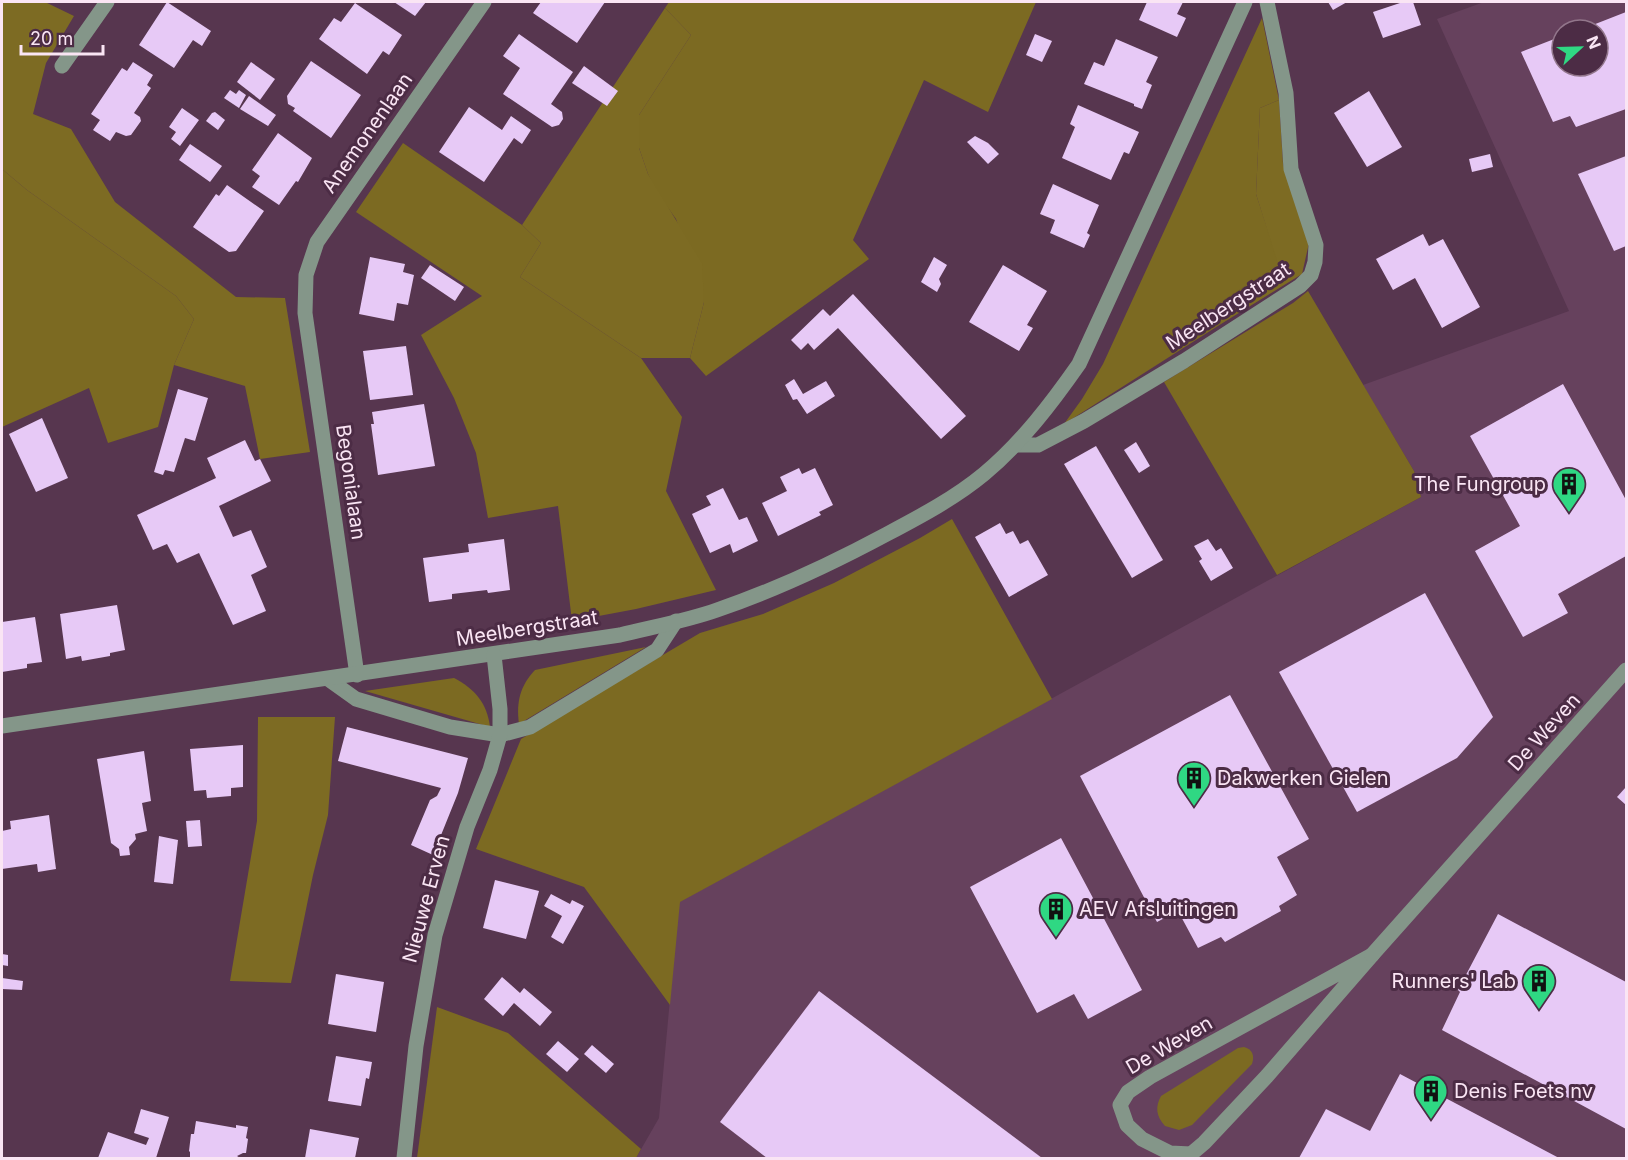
<svg xmlns="http://www.w3.org/2000/svg" width="1628" height="1160" viewBox="0 0 1628 1160" font-family="Inter,sans-serif">
<rect width="100%" height="100%" fill="#57364f"/>
<path fill="#66415d" fill-rule="evenodd" d="M1484 2H1626V1158H636L659 1118 679 902 1421 497 1414 471 1363 385 1569 311 1437 19ZM1562 30H1598V66H1562Z"/>
<g fill="#7c6a22">
<polygon points="669,2 1036,2 988,112 924,80 853,240 869,259 706,376 690,358 704,302 676,219 656,191 648,174 639,148 639,115 691,35 665,8"/>
<polygon points="1262,18 1279,100 1260,108 1256,194 1279,264 1218,304 1221,324 1064,424 1082,399 1103,364"/>
<polygon points="403,143 522,225 541,243 520,277 641,358 682,417 666,491 716,590 636,609 572,621 558,506 488,518 476,453 454,398 421,335 482,296 356,212"/>
<polygon points="2,169 27,190 176,296 194,319 174,365 158,427 108,443 89,388 2,427"/>
<polygon points="1308,291 1414,471 1421,497 1277,575 1164,382 1293,303"/>
<polygon points="952,519 1052,699 680,902 670,1005 584,887 476,849 521,739 700,633 763,614 834,583 920,538"/>
<path d="M646 647 519 724C516 702 520 686 535 670Z"/>
<path d="M454 678C475 689 487 703 490 727L365 691Z"/>
<polygon points="437,1007 508,1033 641,1149 636,1158 417,1158"/>
<path d="M1244 1047C1252 1049 1255 1055 1252 1064L1192 1125 1179 1130 1165 1126C1156 1116 1155 1107 1161 1096L1238 1048Z"/>
</g>
<g fill="#7d6b23">
<polygon points="2,2 45,2 74,16 46,63 33,114 71,129 115,202 236,297 285,298 310,452 260,459 245,386 174,365 194,319 176,296 27,190 2,169"/>
<polygon points="665,8 691,35 639,115 639,148 648,174 702,263 704,302 690,358 641,358 520,277 541,243 522,225"/>
<polygon points="1279,100 1283,164 1309,243 1302,274 1221,324 1218,304 1278,264 1256,194 1260,108"/>
<polygon points="258,717 335,717 328,815 313,875 291,983 230,981 257,821"/>
</g>
<g fill="#e7c9f6">
<polygon points="167,2 211,31 202,46 193,40 174,68 139,45"/>
<polygon points="394,2 426,2 415,16"/>
<polygon points="541,2 605,2 577,43 533,13"/>
<polygon points="1147,2 1183,2 1177,14 1186,18 1177,37 1139,20"/>
<polygon points="1328,2 1347,2 1333,10"/>
<polygon points="1403,2 1413,2 1421,25 1383,38 1373,12"/>
<polygon points="355,3 402,35 389,55 383,51 367,74 319,39 334,18 341,22"/>
<polygon points="1626,12 1626,109 1576,127 1570,116 1553,122 1521,52 1562,36 1562,66 1598,66 1598,30 1580,30"/>
<polygon points="519,34 573,72 551,104 562,112 563,119 559,125 552,127 503,94 520,68 503,56"/>
<polygon points="1035,34 1052,41 1042,62 1026,55"/>
<polygon points="1116,39 1158,57 1146,82 1152,85 1142,109 1134,106 1134,104 1084,84 1094,62 1104,66"/>
<polygon points="311,61 361,95 331,138 293,111 295,108 288,104 287,96"/>
<polygon points="133,62 153,75 147,85 151,88 134,113 140,117 141,121 131,135 126,136 116,132 110,141 93,130 100,120 91,114 122,68 127,71"/>
<polygon points="251,62 275,79 260,100 237,82"/>
<polygon points="584,66 618,91 607,106 572,83"/>
<polygon points="230,90 236,94 239,90 246,95 239,108 224,98"/>
<polygon points="1369,91 1402,147 1367,167 1334,113"/>
<polygon points="249,96 276,115 268,126 240,109"/>
<polygon points="1078,105 1139,132 1129,154 1124,152 1111,180 1062,158 1075,127 1070,124"/>
<polygon points="469,107 502,130 511,116 531,130 522,144 514,138 484,182 439,152"/>
<polygon points="182,108 199,120 180,146 171,139 176,132 169,127"/>
<polygon points="215,112 225,120 218,130 206,121 212,113"/>
<polygon points="278,133 312,158 298,182 296,181 279,205 252,187 260,176 252,170"/>
<polygon points="975,136 988,143 999,154 988,164 967,142"/>
<polygon points="190,144 222,166 210,182 179,160"/>
<polygon points="1490,154 1493,167 1472,172 1469,159"/>
<polygon points="1626,156 1626,246 1614,251 1578,174"/>
<polygon points="1053,184 1099,205 1087,233 1090,235 1084,248 1050,233 1055,220 1040,214"/>
<polygon points="227,185 264,211 236,251 229,252 193,227 216,194 219,196"/>
<polygon points="1423,234 1429,246 1443,239 1480,307 1442,328 1415,278 1393,290 1376,259"/>
<polygon points="370,257 405,264 403,272 414,275 408,305 397,303 394,321 359,314"/>
<polygon points="934,257 947,265 939,279 941,284 937,292 921,282"/>
<polygon points="430,265 464,287 455,301 421,278"/>
<polygon points="1003,265 1047,291 1027,325 1033,328 1019,351 969,322"/>
<polygon points="853,294 966,416 941,439 838,328 814,350 808,343 801,350 791,340 823,309 830,316"/>
<polygon points="406,346 413,395 370,400 363,351"/>
<polygon points="794,379 803,394 826,381 835,396 807,414 797,399 793,400 785,385"/>
<polygon points="1563,384 1626,500 1626,556 1558,594 1568,613 1523,637 1475,551 1520,526 1470,436"/>
<polygon points="178,389 208,398 195,441 185,438 174,472 165,470 163,475 154,472"/>
<polygon points="424,404 435,466 378,475 371,424 374,424 372,412"/>
<polygon points="42,418 68,478 36,492 9,434"/>
<polygon points="245,440 255,461 260,459 271,481 219,506 233,537 251,530 267,567 251,575 266,611 233,625 199,553 177,563 167,544 153,550 137,515 216,478 207,458"/>
<polygon points="1136,442 1150,466 1139,473 1124,450"/>
<polygon points="1096,446 1163,560 1132,578 1064,464"/>
<polygon points="799,468 802,474 815,468 833,505 819,512 821,515 778,536 762,503 787,491 780,477"/>
<polygon points="723,488 739,520 747,517 758,541 733,553 730,544 710,553 692,514 711,505 706,496"/>
<polygon points="1000,523 1006,534 1013,531 1020,544 1028,540 1048,575 1009,597 975,537"/>
<polygon points="504,539 510,590 488,593 487,590 452,594 452,599 429,602 423,558 469,552 468,544"/>
<polygon points="1208,539 1216,551 1221,548 1233,568 1211,581 1199,561 1202,559 1194,546"/>
<polygon points="1425,593 1493,717 1457,758 1357,812 1279,672"/>
<polygon points="117,605 125,650 110,653 110,656 82,661 81,656 66,659 60,614"/>
<polygon points="35,617 42,662 27,664 27,668 2,672 2,622"/>
<polygon points="1230,695 1309,839 1277,857 1297,895 1279,906 1281,911 1225,942 1221,937 1198,948 1178,911 1157,922 1080,776"/>
<polygon points="347,727 468,758 458,793 433,855 411,845 430,800 437,796 441,788 338,761"/>
<polygon points="243,745 243,787 231,788 231,796 207,798 206,790 194,791 190,749"/>
<polygon points="144,751 151,801 142,803 147,831 135,834 136,839 129,847 130,855 120,856 119,849 111,843 97,759"/>
<polygon points="1626,787 1626,805 1617,797"/>
<polygon points="49,815 56,869 38,872 37,864 2,869 2,831 11,829 10,821"/>
<polygon points="200,820 202,846 188,847 186,821"/>
<polygon points="159,836 178,840 173,884 154,882"/>
<polygon points="1061,838 1142,990 1088,1019 1074,994 1037,1013 970,887"/>
<polygon points="495,880 539,891 526,939 483,928"/>
<polygon points="551,894 570,904 572,900 584,906 563,944 551,937 562,916 544,906"/>
<polygon points="1498,914 1626,982 1626,1129 1442,1030 1460,992 1458,990"/>
<polygon points="2,954 8,955 8,966 2,965"/>
<polygon points="336,974 384,982 376,1032 328,1024"/>
<polygon points="502,977 520,993 524,988 552,1012 540,1026 514,1003 503,1016 484,999"/>
<polygon points="2,978 23,981 22,990 2,989"/>
<polygon points="819,991 1042,1158 767,1158 720,1122"/>
<polygon points="558,1041 579,1059 567,1072 546,1054"/>
<polygon points="592,1045 614,1064 606,1073 584,1054"/>
<polygon points="336,1056 372,1062 369,1079 366,1078 361,1106 328,1101"/>
<polygon points="1400,1074 1559,1158 1299,1158 1326,1109 1370,1131"/>
<polygon points="141,1109 169,1117 156,1158 98,1158 108,1132 146,1145 149,1138 134,1133"/>
<polygon points="196,1121 236,1128 236,1125 248,1127 246,1138 248,1139 246,1153 243,1153 237,1156 240,1158 190,1158 190,1152 189,1151 191,1134 194,1134"/>
<polygon points="310,1129 359,1138 355,1158 305,1158"/>
</g>
<g fill="none" stroke-linecap="round" stroke-linejoin="round">
<g stroke="#849689" stroke-width="15">
<polyline points="62,66 107,2"/>
<polyline points="1016,445 1038,445 1084,421 1184,361 1300,286 1311,275 1315,262 1316,245 1291,169 1286,93 1267,2"/>
<polyline points="357,675 305,313 306,275 317,242 484,2"/>
<polyline points="328,679 356,699 450,727 500,735 530,727 657,650 676,621"/>
<path d="M2 726 620 635C652 627 686 621 717 610 776 590 833 563 887 534 921 516 955 498 984 474 1022 442 1051 404 1079 364L1245 2"/>
<polygon points="1372,955 1267,1076 1204,1143 1191,1154 1170,1153 1142,1139 1127,1125 1120,1105 1128,1092 1150,1077"/>
<polyline points="1372,955 1626,670"/>
<polyline points="404,1158 416,1046 435,935 467,827 490,770 500,735 500,709 494,655"/>
</g>
</g>
<defs>
<symbol id="building-pin" viewBox="-11 -11 22 30"><path d="M0 17L-7.5 6A9.5 9.5 0 1 1 7.5 6Z" fill="#2fd883" stroke="#4c2c45"/><path d="M-4-6H4V6H1V3H-1V6H-4ZM-2.5-4.3h1.7v1.8h-1.7ZM.8-4.3h1.7v1.8H.8ZM-2.5-1h1.7V.8h-1.7ZM.8-1h1.7V.8H.8Z" fill="#111"/></symbol>
</defs>
<g fill-rule="evenodd">
<use href="#building-pin" x="1550" y="465" width="38" height="52"/>
<use href="#building-pin" x="1175" y="759" width="38" height="52"/>
<use href="#building-pin" x="1037" y="890" width="38" height="52"/>
<use href="#building-pin" x="1520" y="962" width="38" height="52"/>
<use href="#building-pin" x="1412" y="1072" width="38" height="52"/>
</g>
<g text-anchor="middle" dominant-baseline="central" stroke-width="6" stroke-linejoin="round" paint-order="stroke">
<g font-size="20" fill="#fae5f4" stroke="#4c2c45">
<text transform="translate(367 133) rotate(-55)">Anemonenlaan</text>
<text transform="translate(1228 306) rotate(-33)">Meelbergstraat</text>
<text transform="translate(351 482) rotate(82)">Begonialaan</text>
<text transform="translate(527 628) rotate(-9)">Meelbergstraat</text>
<text transform="translate(1544 732) rotate(-48)">De Weven</text>
<text transform="translate(426 899) rotate(-75)">Nieuwe Erven</text>
<text transform="translate(1169 1045) rotate(-30)">De Weven</text>
</g>
<g font-size="20" fill="#fae5f4" stroke="#4c2c45" text-anchor="start">
<text x="1546" y="484" text-anchor="end">The Fungroup</text>
<text x="1217" y="778">Dakwerken Gielen</text>
<text x="1079" y="909">AEV Afsluitingen</text>
<text x="1516" y="981" text-anchor="end">Runners' Lab</text>
<text x="1454" y="1091">Denis Foets nv</text>
</g>
</g>
<rect width="1628" height="1160" fill="none" stroke="#fae5f4" stroke-width="6"/>
<g transform="translate(1580 48) rotate(68)"><circle r="28" fill="#4c2c45" stroke="#92768b" stroke-width="1.5"/>
<path d="M0-4.5L10 22L0 15L-10 22Z" fill="#2fd883"/>
<text y="-9" font-size="16" font-weight="bold" text-anchor="middle" fill="#fae5f4">N</text>
</g>
<path d="M21 45v9h82v-9" fill="none" stroke="#fae5f4" stroke-width="3"/>
<text x="30" y="45" font-size="18" fill="#fae5f4" stroke="#4c2c45" stroke-width="4.5" paint-order="stroke">20 m</text>
</svg>
